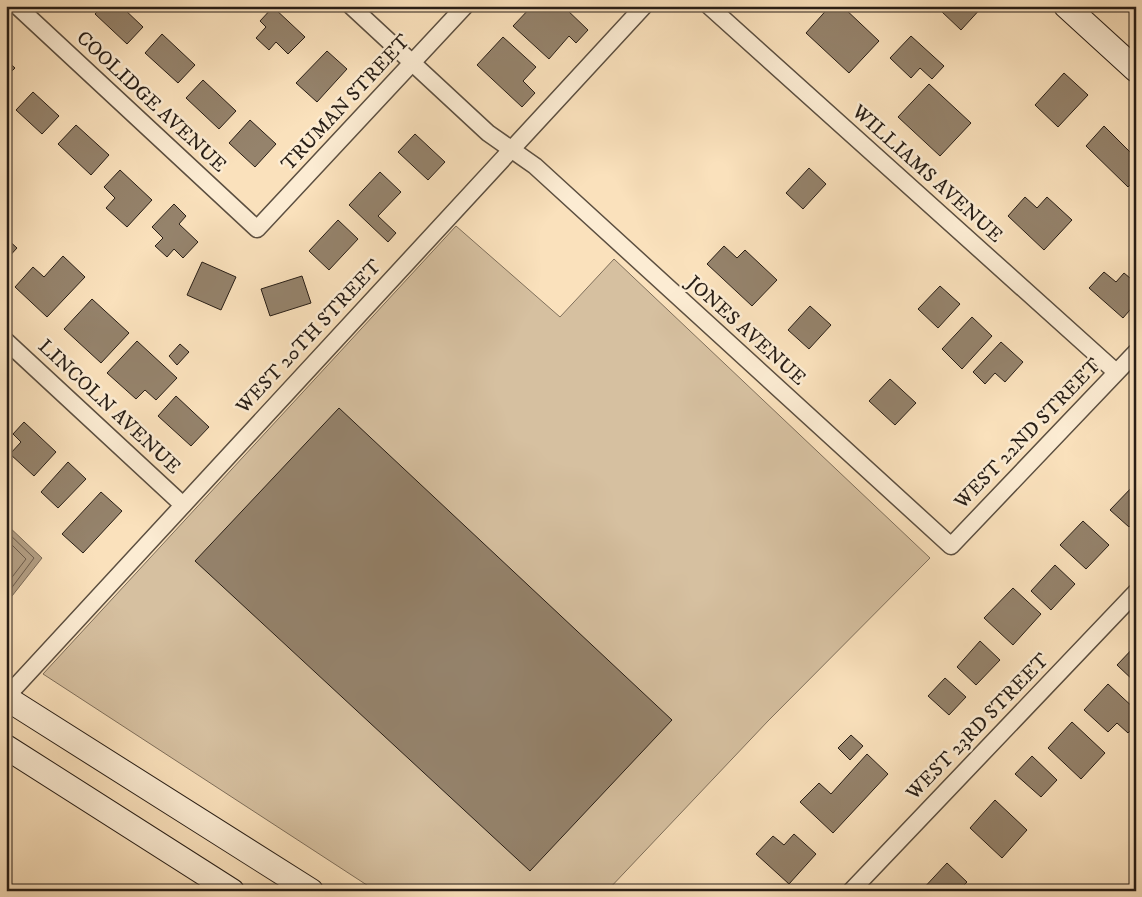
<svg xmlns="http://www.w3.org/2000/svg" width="1142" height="897" viewBox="0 0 1142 897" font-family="'IM FELL DW Pica',serif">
<rect width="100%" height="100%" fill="#fae1bc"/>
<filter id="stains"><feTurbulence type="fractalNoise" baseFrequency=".004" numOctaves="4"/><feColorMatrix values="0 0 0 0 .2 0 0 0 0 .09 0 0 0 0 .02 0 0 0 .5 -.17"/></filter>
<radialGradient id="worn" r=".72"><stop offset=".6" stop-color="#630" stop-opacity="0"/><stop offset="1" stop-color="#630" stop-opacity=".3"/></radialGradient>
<polygon fill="#d6c0a0" stroke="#7f6f5b" points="456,226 560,317 614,259 930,558 768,721 607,891 376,891 43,674"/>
<polygon fill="#b39f84" stroke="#7b6b58" points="6,524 42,558 12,596 6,596"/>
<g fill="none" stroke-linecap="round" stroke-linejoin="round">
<g stroke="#6e5e4d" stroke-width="1">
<polyline points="6,531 34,558 10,590 6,591"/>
<polyline points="6,539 26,559 6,585"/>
</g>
</g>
<g fill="#95836c" stroke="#281e16">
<polygon points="102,6 121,6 143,27 127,44 95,14"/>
<polygon points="532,6 563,6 588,30 576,43 569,36 549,59 513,26"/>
<polygon points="830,6 842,6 879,41 849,73 806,33"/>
<polygon points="945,6 983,6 961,30 941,11"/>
<polygon points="273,7 305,37 288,54 276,42 269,50 256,38 266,27 260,21"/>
<polygon points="162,34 195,65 178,83 145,53"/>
<polygon points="911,36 944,66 932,79 920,68 911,78 890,58"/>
<polygon points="503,37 536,67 523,81 535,93 522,107 477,65"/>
<polygon points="327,51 347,69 317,102 296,83"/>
<polygon points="6,60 15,68 6,77"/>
<polygon points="1064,73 1088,95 1058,127 1035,105"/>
<polygon points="203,80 236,111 219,129 186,98"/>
<polygon points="929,84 971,123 940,156 898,117"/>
<polygon points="33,92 59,116 42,134 16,110"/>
<polygon points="250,120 276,144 255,167 229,143"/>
<polygon points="76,125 109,155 91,175 58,144"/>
<polygon points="1104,126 1132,154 1136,151 1136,179 1128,187 1086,146"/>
<polygon points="415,134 445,162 428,180 398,152"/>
<polygon points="809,168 826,184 803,209 786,193"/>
<polygon points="120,170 152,200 127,227 106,208 115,198 104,187"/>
<polygon points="380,172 401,192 378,216 396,233 388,242 349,205"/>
<polygon points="1025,197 1037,208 1047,197 1072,220 1044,250 1008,216"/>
<polygon points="174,204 186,216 179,224 198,242 183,258 174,249 167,257 155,246 163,238 152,227"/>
<polygon points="338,220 358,239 329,270 309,251"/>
<polygon points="6,238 17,248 6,260"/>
<polygon points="724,246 737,258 745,250 777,280 752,306 707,264"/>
<polygon points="63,256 85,277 47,317 15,287 33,267 44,277"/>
<polygon points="202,262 236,277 221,310 187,295"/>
<polygon points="1104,272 1116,282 1124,273 1136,283 1136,303 1123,318 1089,288"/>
<polygon points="302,276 311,303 270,316 261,289"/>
<polygon points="940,286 960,304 938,328 918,309"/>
<polygon points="92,299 129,333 101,363 64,329"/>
<polygon points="810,306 831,325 809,349 788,330"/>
<polygon points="972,317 992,336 962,369 942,349"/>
<polygon points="137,341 177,378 156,400 145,390 136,399 107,373"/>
<polygon points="1001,342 1023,362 1005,382 995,373 985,384 973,372"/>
<polygon points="180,344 189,352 177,365 169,356"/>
<polygon points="890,379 916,403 895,425 869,401"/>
<polygon points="176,396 209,427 191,446 158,416"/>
<polygon points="339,408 672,720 530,871 195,561"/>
<polygon points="24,422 56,452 34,476 10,454 21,442 13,434"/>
<polygon points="68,462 86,479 58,508 41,492"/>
<polygon points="1135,484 1136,520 1129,527 1110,510"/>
<polygon points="101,492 122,511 83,553 62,534"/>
<polygon points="1083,521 1109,545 1086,569 1060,545"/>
<polygon points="1055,565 1075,584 1051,610 1031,591"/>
<polygon points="1013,588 1041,614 1013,645 984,618"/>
<polygon points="980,641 1000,660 976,685 957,667"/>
<polygon points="1136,645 1136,683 1117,665"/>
<polygon points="945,678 966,697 949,715 928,696"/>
<polygon points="1108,684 1136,710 1136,725 1128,733 1117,723 1108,732 1084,710"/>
<polygon points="1072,722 1105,753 1081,779 1048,748"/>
<polygon points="851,735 863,746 850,760 838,748"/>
<polygon points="867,754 888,774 833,833 800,802 819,783 831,794"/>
<polygon points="1032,756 1057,780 1041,797 1015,774"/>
<polygon points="995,800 1027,830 1002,858 970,828"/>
<polygon points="794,834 816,854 789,884 756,854 773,836 784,845"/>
<polygon points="947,863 967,882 958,891 921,891"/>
</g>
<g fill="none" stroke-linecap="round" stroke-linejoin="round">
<defs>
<g id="street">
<polyline points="17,6 257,229 465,6"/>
<polyline points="351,6 488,133 535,166 951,546 1136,352"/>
<polyline points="709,6 1116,372"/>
<polyline points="6,341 183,505"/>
<polyline points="6,697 644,6"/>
<polyline points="851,891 1136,592"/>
</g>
<g id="secondary">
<polyline points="1066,6 1136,70"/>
<polyline points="6,698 311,891"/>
<polyline points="6,747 232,891"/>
</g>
</defs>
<use href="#street" stroke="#5c4f40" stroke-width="19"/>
<use href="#secondary" stroke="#281e16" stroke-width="26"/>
<use href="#street" stroke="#fcecd3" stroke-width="16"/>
<use href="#secondary" stroke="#fcecd3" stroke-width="24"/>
</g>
<g text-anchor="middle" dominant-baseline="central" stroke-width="5" stroke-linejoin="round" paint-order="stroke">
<g font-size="20" fill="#281e16" stroke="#fcecd3">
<text transform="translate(151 102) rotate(43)">COOLIDGE AVENUE</text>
<text transform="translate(346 103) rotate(-47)">TRUMAN STREET</text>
<text transform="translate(927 174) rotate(42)">WILLIAMS AVENUE</text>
<text transform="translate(746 331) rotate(42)">JONES AVENUE</text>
<text transform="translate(309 337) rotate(-47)">WEST 20TH STREET</text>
<text transform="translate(109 407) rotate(43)">LINCOLN AVENUE</text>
<text transform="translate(1028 434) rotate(-46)">WEST 22ND STREET</text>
<text transform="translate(978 727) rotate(-46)">WEST 23RD STREET</text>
</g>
</g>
<rect width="1142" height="897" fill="none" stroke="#fae1bc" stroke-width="25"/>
<rect x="8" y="8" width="1127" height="882" fill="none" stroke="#281e16" stroke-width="2.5"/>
<rect x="12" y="12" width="1117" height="872" fill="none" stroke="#281e16"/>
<rect width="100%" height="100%" filter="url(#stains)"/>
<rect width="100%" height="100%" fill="url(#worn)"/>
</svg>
